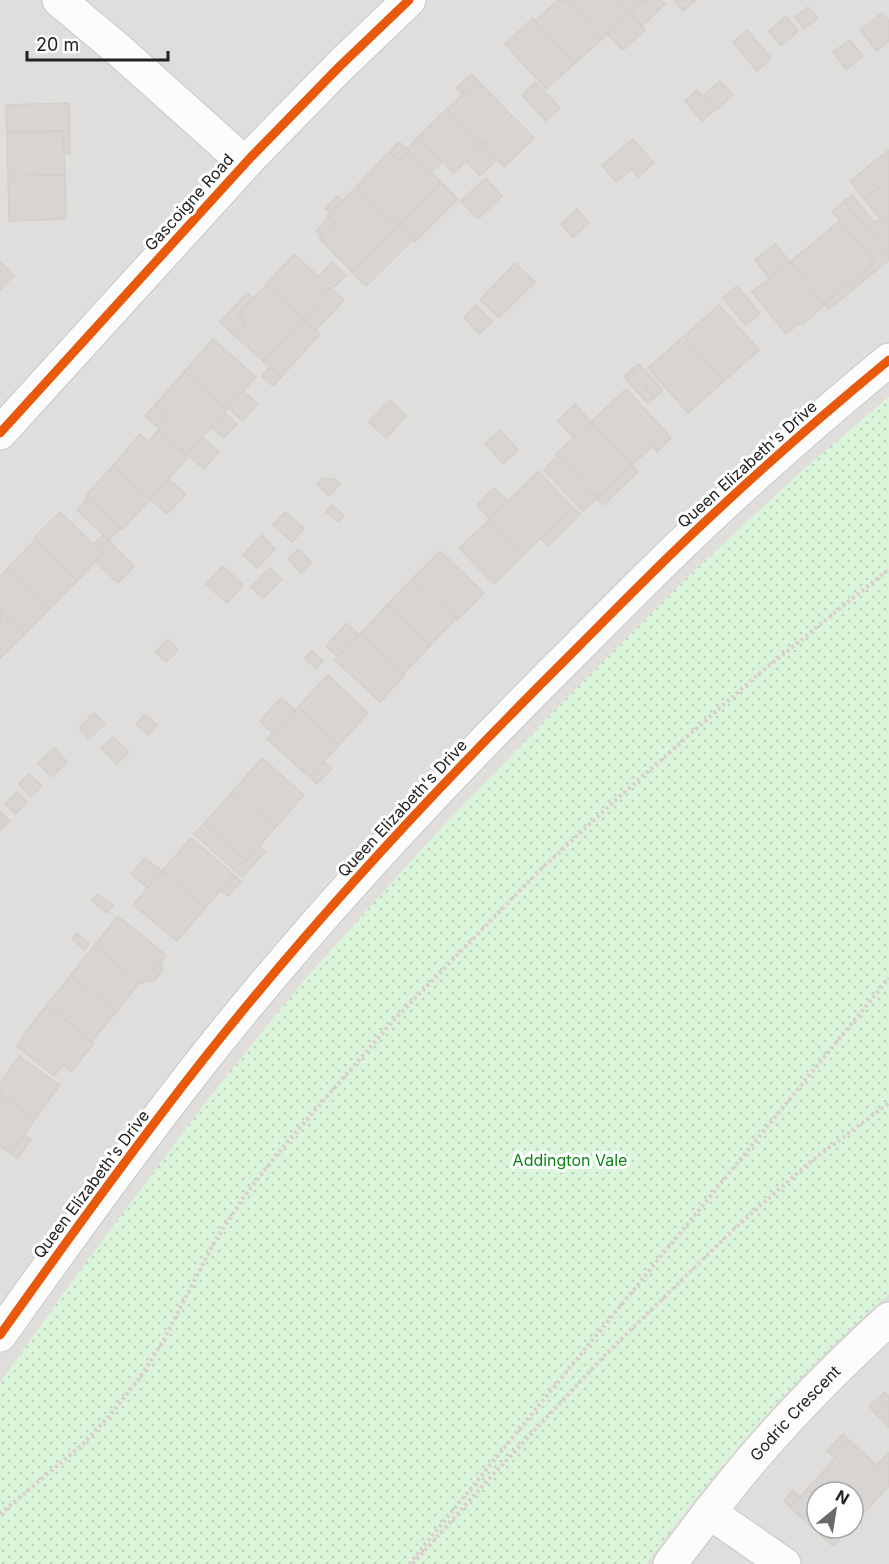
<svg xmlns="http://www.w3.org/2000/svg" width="889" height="1564" viewBox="0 0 889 1564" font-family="Inter,sans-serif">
<defs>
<pattern id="park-dots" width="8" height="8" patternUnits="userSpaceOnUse" patternTransform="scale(1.5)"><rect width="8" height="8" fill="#daf5da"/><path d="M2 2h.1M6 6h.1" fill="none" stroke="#bbd2bb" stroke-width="1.8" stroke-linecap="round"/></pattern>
</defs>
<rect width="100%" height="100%" fill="#f0eeeb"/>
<g fill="#dfdedc" fill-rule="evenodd">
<polygon points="0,0 889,0 889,397 802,471 694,571 566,699 433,837 306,978 209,1098 76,1276 0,1383"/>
<path d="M889 1225V1564H581ZM817 1492H853V1528H817Z"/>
</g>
<path fill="url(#park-dots)" d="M889 397V1294C797 1374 718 1466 646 1564H0V1383L76 1276 209 1098 306 978 433 837 566 699 694 571 802 471Z"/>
<g fill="#d7d4d2" stroke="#d3d0cc" stroke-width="1.5">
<polygon points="558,0 567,0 602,39 574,64 535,21"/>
<polygon points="567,0 618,0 630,13 602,39"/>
<polygon points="618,0 645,0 630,13"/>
<polygon points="645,0 661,0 665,4 642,26 630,13"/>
<polygon points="674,0 694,0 695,1 683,11"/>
<polygon points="808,7 818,18 804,29 795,17"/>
<polygon points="630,13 645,30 623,50 607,34"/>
<polygon points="882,13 889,21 889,41 877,51 860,30"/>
<polygon points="786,16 798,31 781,46 769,31"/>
<polygon points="533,18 574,64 546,89 505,44"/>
<polygon points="747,30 771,58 757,71 733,42"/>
<polygon points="850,40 863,56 846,70 833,52"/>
<polygon points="471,74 477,80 462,94 456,88"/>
<polygon points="477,80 512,116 483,145 447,109"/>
<polygon points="720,81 733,95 717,110 704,95"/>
<polygon points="535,82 560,108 546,121 522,95"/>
<polygon points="697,90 714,110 702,121 685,101"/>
<polygon points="69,103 70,154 64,154 63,131 7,132 6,105"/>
<polygon points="447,109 483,145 454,173 418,137"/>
<polygon points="512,116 534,138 504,167 483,145"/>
<polygon points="63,131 65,175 8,176 7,132"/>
<polygon points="418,137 442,162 431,173 407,149"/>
<polygon points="633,139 654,163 638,177 632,169 616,182 602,165"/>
<polygon points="399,142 409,151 399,161 389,152"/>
<polygon points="483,145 497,159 480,176 466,161"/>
<polygon points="889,150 889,180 864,199 850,181"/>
<polygon points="409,151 441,182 398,226 357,186 389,152 399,161"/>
<polygon points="65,175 66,219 9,221 8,176"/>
<polygon points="486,178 502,196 478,219 461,201"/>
<polygon points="889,180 889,230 864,199"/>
<polygon points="441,182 458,199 415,242 398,226"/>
<polygon points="357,186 398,226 352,272 319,238 334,223 327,216"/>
<polygon points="852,195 874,223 880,219 889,230 889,256 844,201"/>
<polygon points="337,196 342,201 330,213 325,208"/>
<polygon points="844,201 889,256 889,260 829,309 824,304 874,262 832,211"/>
<polygon points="577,209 589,223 573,238 561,224"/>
<polygon points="329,218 334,223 321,236 316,231"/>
<polygon points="840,221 874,262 824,304 790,262"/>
<polygon points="398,226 412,240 366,286 352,272"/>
<polygon points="775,244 790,262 769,278 755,260"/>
<polygon points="294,254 331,288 303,319 266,285"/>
<polygon points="0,262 14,275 0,290"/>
<polygon points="332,262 346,275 334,287 320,275"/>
<polygon points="790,262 825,305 803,324 801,322 786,334 752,292"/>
<polygon points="515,263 535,282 499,318 480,300"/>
<polygon points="266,285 303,319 263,361 235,336 247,323 238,315"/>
<polygon points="737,286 760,314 746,325 723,298"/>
<polygon points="331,288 344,300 316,330 303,319"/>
<polygon points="247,293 253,298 238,315 247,323 235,336 220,322"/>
<polygon points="476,305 492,322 479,334 464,317"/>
<polygon points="719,305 759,350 724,381 684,336"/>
<polygon points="303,319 320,334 281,377 263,361"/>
<polygon points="684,336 724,381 688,413 648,368"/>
<polygon points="213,339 256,377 226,410 184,372"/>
<polygon points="639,364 663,390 655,397 631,370"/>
<polygon points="270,367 281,377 273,386 262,376"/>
<polygon points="631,370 655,397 648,404 624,377"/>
<polygon points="184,372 226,410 187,454 156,426 165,415 154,406"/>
<polygon points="626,389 667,433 632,465 591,422"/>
<polygon points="243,391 258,404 242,421 228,408"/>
<polygon points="390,400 406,416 386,438 369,422"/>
<polygon points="575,404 591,422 574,438 558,421"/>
<polygon points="154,406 165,415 156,426 145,416"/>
<polygon points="224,412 237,424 223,438 211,427"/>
<polygon points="591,422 632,465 597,498 556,454"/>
<polygon points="158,430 188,457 150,499 113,466 140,434 148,442"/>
<polygon points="500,430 518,450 503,464 485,443"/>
<polygon points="667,433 671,438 657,452 652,446"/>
<polygon points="202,437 219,452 204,469 187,454"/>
<polygon points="558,456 597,498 583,511 544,470"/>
<polygon points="632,465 638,472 603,505 597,498"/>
<polygon points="113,466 150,499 122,530 85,496"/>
<polygon points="538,471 572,507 524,554 490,519"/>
<polygon points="323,478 334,479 340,484 329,496 317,484"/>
<polygon points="168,479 186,494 167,514 150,499"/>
<polygon points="494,488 508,501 490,519 477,505"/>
<polygon points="88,498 121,528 109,540 77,510"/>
<polygon points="332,505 344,515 339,522 326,512"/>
<polygon points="572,507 580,514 548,546 541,538"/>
<polygon points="60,512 103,554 77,581 34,538"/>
<polygon points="285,512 304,528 292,542 273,525"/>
<polygon points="490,519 524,554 494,584 459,548"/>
<polygon points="103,535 134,566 118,583 96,562 103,554 93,545"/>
<polygon points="262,535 275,549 257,568 243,555"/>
<polygon points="35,540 77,581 50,608 9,567"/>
<polygon points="298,549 312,563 301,573 288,559"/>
<polygon points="440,551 484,593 457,620 413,578"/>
<polygon points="223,566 243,585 227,603 206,584"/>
<polygon points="9,567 50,608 24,635 0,611 0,576"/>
<polygon points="270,568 282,579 263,598 251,587"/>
<polygon points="413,578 456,618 430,646 387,605"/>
<polygon points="387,605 430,646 404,673 361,633"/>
<polygon points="0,611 24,635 0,658"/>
<polygon points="347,623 359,635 338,657 326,646"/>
<polygon points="361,633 405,675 380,702 335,660"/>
<polygon points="168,639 178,650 166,662 155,652"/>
<polygon points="312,651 323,661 316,669 305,658"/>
<polygon points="328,675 368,713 339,745 298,707"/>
<polygon points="281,698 295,710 273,734 260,721"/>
<polygon points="298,707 339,745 309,777 267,739"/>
<polygon points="94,713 105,723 89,739 79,728"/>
<polygon points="145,714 157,725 148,735 136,725"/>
<polygon points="113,737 129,752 117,764 101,748"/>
<polygon points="54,748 67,762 51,777 38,763"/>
<polygon points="262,758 304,795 275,828 233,791"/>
<polygon points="324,761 332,768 317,784 309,777"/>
<polygon points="29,774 42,786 31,797 19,784"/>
<polygon points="233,791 275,828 246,861 204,824"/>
<polygon points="17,792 27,802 15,814 5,804"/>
<polygon points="1,812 10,821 0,831 0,813"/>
<polygon points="204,824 246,861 259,846 265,852 242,877 194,834"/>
<polygon points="191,838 234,875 205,908 162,871"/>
<polygon points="145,858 162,871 148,888 131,874"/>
<polygon points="162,871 205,908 177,941 133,905"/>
<polygon points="234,875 241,882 228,896 220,890"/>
<polygon points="98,894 113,905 107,913 92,901"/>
<polygon points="118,916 166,955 142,984 94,946"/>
<polygon points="77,933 89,944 85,950 72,939"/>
<polygon points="94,946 140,982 116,1012 71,975"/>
<polygon points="161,960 163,970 154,981 145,981"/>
<polygon points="71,975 116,1012 92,1041 47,1005"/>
<polygon points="47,1005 94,1043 71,1072 63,1065 54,1076 17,1046 25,1035 24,1034"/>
<polygon points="19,1056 60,1085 35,1119 0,1094 0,1083"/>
<polygon points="0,1094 35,1119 11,1154 0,1146"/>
<polygon points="24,1135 31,1139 18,1158 11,1154"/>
<polygon points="885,1392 889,1397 889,1402 876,1414 869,1406"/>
<polygon points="889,1402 889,1427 876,1414"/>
<polygon points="843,1434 850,1441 835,1458 827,1451"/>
<polygon points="850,1441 889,1476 889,1486 863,1514 853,1504 853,1492 840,1492 821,1474"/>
<polygon points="888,1453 889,1454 889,1476 877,1465"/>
<polygon points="821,1474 840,1492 817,1492 817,1528 850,1528 833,1546 790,1507"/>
<polygon points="793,1490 799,1497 790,1507 784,1501"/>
<polygon points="853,1504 863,1514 853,1525"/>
</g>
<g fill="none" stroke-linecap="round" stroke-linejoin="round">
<defs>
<g id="minor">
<polyline points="59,0 120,51 245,163"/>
<path d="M0 1335C68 1239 137 1143 210 1051 323 909 448 776 577 648 614 611 651 573 690 536 754 475 821 416 889 360"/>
<polyline points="709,1512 784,1564"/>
<path id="s1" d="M670 1564C696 1530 721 1496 749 1463 792 1412 840 1364 889 1319"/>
</g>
<polyline id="tertiary" points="0,433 251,157 340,66 409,0"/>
</defs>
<use href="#minor" stroke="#c9c8c7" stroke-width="35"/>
<use href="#tertiary" stroke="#c9c8c7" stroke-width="35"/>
<g stroke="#dccecd" stroke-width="4" stroke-dasharray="3 3" stroke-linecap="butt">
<polyline points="0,1514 83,1444 111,1414 138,1380 161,1345 216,1239 244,1197 277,1154 392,1022 539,871 619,797 755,677 889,569"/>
<polyline points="409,1564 889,978"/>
<polyline points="413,1564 476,1493 605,1355 735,1228 810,1162 889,1103"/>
</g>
<use href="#minor" stroke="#fdfcfc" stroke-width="33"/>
<use href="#tertiary" stroke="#fdfcfc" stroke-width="33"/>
<defs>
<g id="cycleway">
<polyline points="0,433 251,157 340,66 409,0"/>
<path d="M0 1335C68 1239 137 1143 210 1051 323 909 448 776 577 648 614 611 651 573 690 536 754 475 821 416 889 360"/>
</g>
</defs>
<use href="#cycleway" stroke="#fff" stroke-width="13"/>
<use href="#cycleway" stroke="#e8590c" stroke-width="9"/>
</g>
<g text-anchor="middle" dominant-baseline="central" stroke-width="6" stroke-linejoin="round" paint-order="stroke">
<g font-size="16" fill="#222" stroke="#fff">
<text transform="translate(189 202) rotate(-48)">Gascoigne Road</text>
<text transform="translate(747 464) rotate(-42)">Queen Elizabeth's Drive</text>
<text transform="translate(402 808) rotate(-47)">Queen Elizabeth's Drive</text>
<text transform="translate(91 1184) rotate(-53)">Queen Elizabeth's Drive</text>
<text stroke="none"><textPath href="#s1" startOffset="196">Godric Crescent</textPath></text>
</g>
<g font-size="16" fill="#0c8416" stroke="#fff">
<text x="570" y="1160">Addington Vale</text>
</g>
</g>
<g transform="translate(835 1510) rotate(30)"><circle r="28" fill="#ffffff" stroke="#a7a7a7" stroke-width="1.5"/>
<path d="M0-4.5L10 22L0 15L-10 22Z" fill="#6a6968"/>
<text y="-9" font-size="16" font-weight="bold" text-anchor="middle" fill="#222222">N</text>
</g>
<path d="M27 51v9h141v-9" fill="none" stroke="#222222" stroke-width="3"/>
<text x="36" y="51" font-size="18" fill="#222222" stroke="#ffffff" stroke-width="4.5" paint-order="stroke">20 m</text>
</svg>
